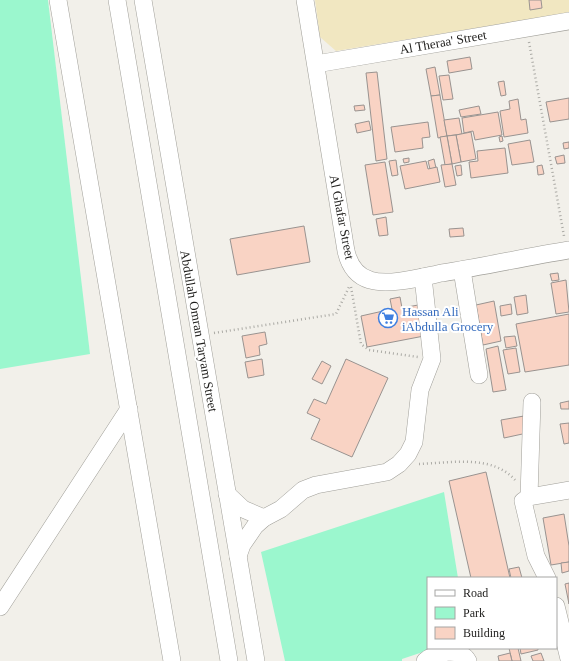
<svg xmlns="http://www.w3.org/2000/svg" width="569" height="661" viewBox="0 0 569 661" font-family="'Times New Roman',serif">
<rect width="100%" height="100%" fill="#f2f0ea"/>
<g fill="#9bf7ce">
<polygon points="0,0 48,0 90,354 0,369"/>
<polygon points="444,492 458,578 428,578 428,648 435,648 402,659 402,661 285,661 261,552"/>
</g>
<polygon fill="#f1e7c1" points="315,0 569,0 569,13 336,51 320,37"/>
<g fill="#f9d3c4" stroke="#999390">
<polygon points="529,0 541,0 542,8 530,10"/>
<polygon points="470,57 472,69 449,73 447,61"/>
<polygon points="435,67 440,95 431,96 426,69"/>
<polygon points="377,72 387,159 376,161 366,73"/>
<polygon points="449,75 453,99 443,100 439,76"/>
<polygon points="504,81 506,95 501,96 498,82"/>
<polygon points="440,95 447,136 438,138 431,96"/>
<polygon points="569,98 569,119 550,122 546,102"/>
<polygon points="518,99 521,120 526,119 528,133 504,137 500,111 510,109 509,101"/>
<polygon points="364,105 365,110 355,111 354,106"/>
<polygon points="479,106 481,114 461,117 459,110"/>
<polygon points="498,112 502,135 475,140 473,131 464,133 462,118"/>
<polygon points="459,118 462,134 447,136 444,120"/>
<polygon points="369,121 371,130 357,133 355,124"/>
<polygon points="428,122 430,137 422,138 423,148 395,152 391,127"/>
<polygon points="471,132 476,159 461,162 456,135"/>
<polygon points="456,135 461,162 452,164 447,136"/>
<polygon points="447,136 452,164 445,165 440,137"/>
<polygon points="502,136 503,141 500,142 499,137"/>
<polygon points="530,140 534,162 512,165 508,144"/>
<polygon points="569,142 569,148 564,149 563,143"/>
<polygon points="505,148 508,173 471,178 469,162 478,161 477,151"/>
<polygon points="564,155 565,163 557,164 555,157"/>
<polygon points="409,158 409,162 404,163 403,159"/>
<polygon points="434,159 436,168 430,169 428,161"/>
<polygon points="396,160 398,175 392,176 389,161"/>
<polygon points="426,161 428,169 437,167 440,182 405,189 400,166"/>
<polygon points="385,162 393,212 373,215 365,165"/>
<polygon points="452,164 456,185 445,187 441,165"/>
<polygon points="461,165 462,175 457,176 455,166"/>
<polygon points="542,165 544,174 538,175 537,166"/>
<polygon points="386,217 388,235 379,236 376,219"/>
<polygon points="304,226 310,262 237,275 230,239"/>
<polygon points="463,228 464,236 450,237 449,229"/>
<polygon points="558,273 559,280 552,281 550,274"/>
<polygon points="566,280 569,312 556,314 551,283"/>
<polygon points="526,295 528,313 517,315 514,297"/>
<polygon points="400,297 402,308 418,305 424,336 367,347 361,316 392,309 390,299"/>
<polygon points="494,301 501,341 483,345 476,305"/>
<polygon points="511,304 512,314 501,316 500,306"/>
<polygon points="569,314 569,365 525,372 516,324"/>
<polygon points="265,332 267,344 259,346 260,355 246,358 242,336"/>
<polygon points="515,336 517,346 506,348 504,337"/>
<polygon points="498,346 506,390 493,392 486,349"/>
<polygon points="516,348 520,372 508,374 503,350"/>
<polygon points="262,359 264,375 248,378 245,362"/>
<polygon points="346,359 388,378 352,457 311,439 320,419 307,413 314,399 326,404"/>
<polygon points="322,361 331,366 322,384 312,379"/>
<polygon points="569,401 569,409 561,409 560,403"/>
<polygon points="524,416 527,433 504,438 501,420"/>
<polygon points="569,423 569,443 564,444 560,424"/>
<polygon points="486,472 510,578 471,578 449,481"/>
<polygon points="564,514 569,546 569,562 551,565 543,518"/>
<polygon points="569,562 569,571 562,573 561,563"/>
<polygon points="519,567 522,578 511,578 509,569"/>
<polygon points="569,583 569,604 565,584"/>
<polygon points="509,648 518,648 521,661 512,661"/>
<polygon points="520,648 538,648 538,650 521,654"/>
<polygon points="510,653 512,661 499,661 498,656"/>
<polygon points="541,653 544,661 533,661 531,656"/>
</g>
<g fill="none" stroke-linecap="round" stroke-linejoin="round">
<defs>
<g id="minor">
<polyline points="58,0 172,661"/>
<polyline points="117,0 229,661"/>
<polyline points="143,0 256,661"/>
<path d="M305 0 346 251C349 264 356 276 370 280 389 286 422 277 442 273 485 266 527 257 569 250"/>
<polyline points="316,64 569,21"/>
<polyline points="462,270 479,375"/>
<polyline points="227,494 243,509 264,518"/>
<polyline points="529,497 532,402"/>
<polyline points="238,556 242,545 255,526 264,518 281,509 303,490 316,485 387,472 399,464 408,454 414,442 420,390 432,359 423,277"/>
<polyline points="547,578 536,556 523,501 529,497 569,490"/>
<polyline points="556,606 569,659"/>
<polyline points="0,607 129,409"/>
<path d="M425 661C435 652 461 647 468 661"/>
</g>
</defs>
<use href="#minor" stroke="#a09f99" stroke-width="18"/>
<g stroke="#abaaa5" stroke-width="2.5" stroke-dasharray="1 3" stroke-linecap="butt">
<polyline points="529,42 564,236"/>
<polyline points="351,287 361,344 369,350 418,357"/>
<polyline points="214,333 336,314 350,285"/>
<path d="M419 464C450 463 492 454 515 480"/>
</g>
<use href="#minor" stroke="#fff" stroke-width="17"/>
</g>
<defs>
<symbol id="supermarket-ring" viewBox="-11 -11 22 22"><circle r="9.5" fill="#fff" stroke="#3f7fe0" stroke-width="1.5"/><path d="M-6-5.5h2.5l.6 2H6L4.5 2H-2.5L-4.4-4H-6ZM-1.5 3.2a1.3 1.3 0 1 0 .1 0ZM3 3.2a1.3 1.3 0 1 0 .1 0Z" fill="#3f7fe0"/></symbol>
</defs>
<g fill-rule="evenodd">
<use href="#supermarket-ring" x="377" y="307" width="22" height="22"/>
</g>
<g text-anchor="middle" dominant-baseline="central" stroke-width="4" stroke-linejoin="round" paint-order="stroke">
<g font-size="13" fill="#1e1d1b" stroke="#fff">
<text transform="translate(443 42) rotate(-10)">Al Theraa' Street</text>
<text transform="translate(342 217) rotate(79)">Al Ghafar Street</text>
<text transform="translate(199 331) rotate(80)">Abdullah Omran Taryam Street</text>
</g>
<g font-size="13" fill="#366cbe" stroke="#fff" text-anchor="start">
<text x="402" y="311">Hassan Ali<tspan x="402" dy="15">iAbdulla Grocery</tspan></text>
</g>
</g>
<rect x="427" y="577" width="130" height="72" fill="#ffffff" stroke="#a5a5a4"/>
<rect x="435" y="590" width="20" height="6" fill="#ffffff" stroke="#a5a5a4"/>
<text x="463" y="597" font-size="12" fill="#1e1d1b">Road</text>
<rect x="435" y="607" width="20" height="12" fill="#9bf7ce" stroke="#a5a5a4"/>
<text x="463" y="617" font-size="12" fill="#1e1d1b">Park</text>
<rect x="435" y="627" width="20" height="12" fill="#f9d3c4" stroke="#a5a5a4"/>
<text x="463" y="637" font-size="12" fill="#1e1d1b">Building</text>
</svg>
